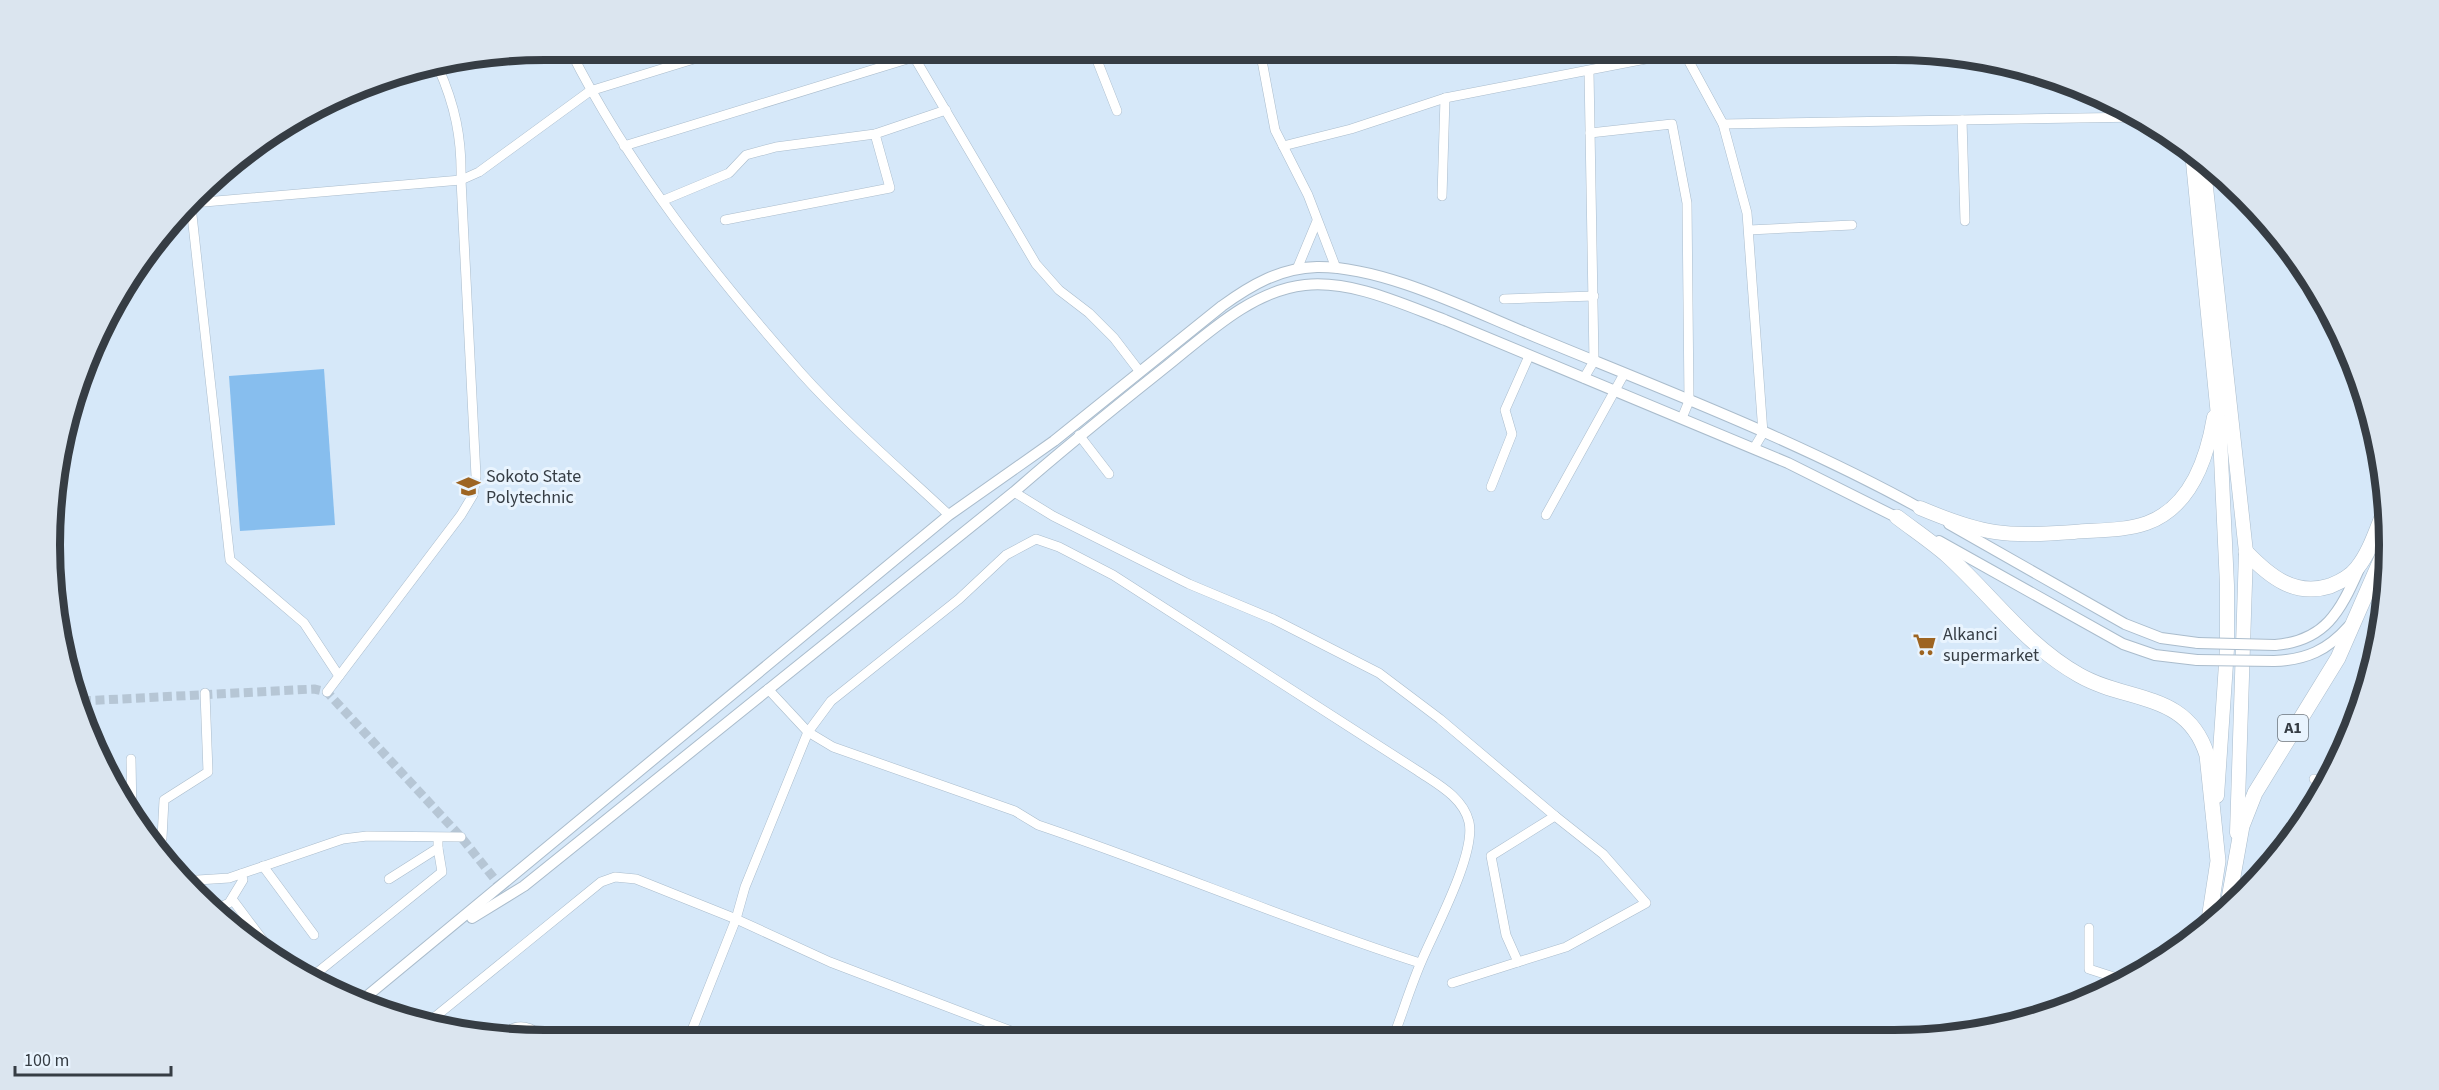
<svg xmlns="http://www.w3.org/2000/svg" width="2439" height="1090" viewBox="0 0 2439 1090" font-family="'Source Sans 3',sans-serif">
<rect width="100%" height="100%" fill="#d6e8f9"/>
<polygon fill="#87beee" points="324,369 335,525 240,531 229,376"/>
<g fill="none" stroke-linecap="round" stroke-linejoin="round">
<polyline stroke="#b6c6d5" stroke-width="9" stroke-dasharray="9 4.5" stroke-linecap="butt" points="82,701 314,689 327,692 461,837 501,887"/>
<defs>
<g id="minor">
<path d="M570 50C628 166 715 276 802 374 847 424 900 469 949 515"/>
<polyline points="910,50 1036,264 1059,290 1089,313 1114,338 1140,372"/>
<polyline points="1093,50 1117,111"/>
<polyline points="1260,50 1275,130 1308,195 1336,268"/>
<polyline points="1033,51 1037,50"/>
<polyline points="1962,120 1965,221"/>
<polyline points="1723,124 2143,117"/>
<polyline points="1590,133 1672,124 1687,203 1689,401 1682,418"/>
<polyline points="624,146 914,57"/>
<polyline points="1283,146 1351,129 1445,98 1661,56 1676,54 1686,56 1723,124 1747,213 1763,433 1754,448"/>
<polyline points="1442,196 1445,98"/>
<polyline points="664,200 729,173 746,155 776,147 875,134 946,110"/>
<polyline points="193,203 461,180 479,172 590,91 723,50"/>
<polyline points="191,206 230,560 304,623 339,676"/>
<polyline points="725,220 890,188 875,134"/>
<polyline points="1749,230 1852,225"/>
<polyline points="1297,269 1317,221"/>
<polyline points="1504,299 1594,296"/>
<polyline points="1584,378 1594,361 1589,71"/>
<polyline points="1079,435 1109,474"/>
<polyline points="1491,487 1512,434 1505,410 1529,356"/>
<polyline points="1014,492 1053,516 1189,584 1273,619 1379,673 1440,719 1555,816 1491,856 1506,935 1518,962 1452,983"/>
<polyline points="1546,515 1624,374"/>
<path d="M768 689 808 732 833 747 1015 811 1038 825C1166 868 1291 922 1420 963"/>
<path d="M327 692 461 515 473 495 476 476 461 180C462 138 455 105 438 67"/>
<polyline points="131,759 132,816"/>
<polyline points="2314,779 2324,783"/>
<polyline points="149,839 162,838 164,800 208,772 205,693"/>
<polyline points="263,866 314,935"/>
<polyline points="389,879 438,848 438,842"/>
<polyline points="182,881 229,878 343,839 367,836 461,837"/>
<polyline points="232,899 274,955"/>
<polyline points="213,910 229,903 243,880 241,874"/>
<polyline points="2089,928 2089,969 2126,981"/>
<polyline points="1518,962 1566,947 1646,903 1603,854 1555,816"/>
<polyline points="313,976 442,872 438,848"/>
<polyline points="430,1021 601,882 615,877 636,879 736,919 830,962 1032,1039"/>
<path d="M505 1034C517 1022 534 1026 542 1040"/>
<path d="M688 1040 736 919 745 887 808 732 831 701 959 599 1006 555 1036 539 1059 547 1113 575 1418 771C1437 784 1463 797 1469 822 1476 854 1435 929 1422 960 1411 985 1403 1012 1393 1038"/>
</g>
<g id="tertiary">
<polyline points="1949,524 2125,624 2161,638 2198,643"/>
<polyline points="1939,541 2123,644 2155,655 2197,660"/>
<path d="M2275 645C2325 641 2340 612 2359 569"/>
<path d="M2274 661C2306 660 2328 650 2349 626"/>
<path d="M472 918 524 886 1014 492C1061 451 1109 412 1158 373 1201 340 1248 291 1305 285 1352 280 1402 304 1445 320L1788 463 1902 520"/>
<path d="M361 1001 949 515 1054 441 1222 306C1251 285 1280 268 1317 267 1384 266 1474 312 1536 337 1667 391 1801 442 1925 511"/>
</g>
<g id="primary">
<polyline points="2192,152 2220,436 2227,585 2227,649 2217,796"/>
<polyline points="2203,160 2246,552 2237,833"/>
<path d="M1920 508C1984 535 2005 537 2074 532 2098 530 2124 531 2147 523 2191 507 2207 459 2214 417"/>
</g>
<g id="trunk">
<path d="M1897 517C1914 530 1932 542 1948 556 1992 596 2026 645 2079 675 2128 703 2187 691 2207 755L2218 861 2208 926"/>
<path d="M2246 552C2270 577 2295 597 2330 586 2340 582 2351 576 2357 568 2371 551 2378 525 2387 505"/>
<polyline points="2227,910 2242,826 2255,793 2338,658 2387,546"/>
</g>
</defs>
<use href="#minor" stroke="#aabccc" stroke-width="10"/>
<use href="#tertiary" stroke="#aabccc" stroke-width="12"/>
<use href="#primary" stroke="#aabccc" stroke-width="15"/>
<use href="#trunk" stroke="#aabccc" stroke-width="16"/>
<use href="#minor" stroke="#fff" stroke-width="9"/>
<use href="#tertiary" stroke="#fff" stroke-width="10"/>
<use href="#primary" stroke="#fff" stroke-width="14"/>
<use href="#trunk" stroke="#fff" stroke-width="15"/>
<defs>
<g id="tertiary-bridge">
<polyline points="2198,643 2275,645"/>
<polyline points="2197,660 2274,661"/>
</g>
</defs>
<use href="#tertiary-bridge" stroke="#aabccc" stroke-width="12" stroke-linecap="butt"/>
<use href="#tertiary-bridge" stroke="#fff" stroke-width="10"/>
</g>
<defs>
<symbol id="university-bare" viewBox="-9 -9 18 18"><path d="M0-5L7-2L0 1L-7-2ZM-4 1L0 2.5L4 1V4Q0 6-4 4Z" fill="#9d6421" stroke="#e9f4fe" stroke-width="2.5" paint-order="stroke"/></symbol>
<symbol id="supermarket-bare" viewBox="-9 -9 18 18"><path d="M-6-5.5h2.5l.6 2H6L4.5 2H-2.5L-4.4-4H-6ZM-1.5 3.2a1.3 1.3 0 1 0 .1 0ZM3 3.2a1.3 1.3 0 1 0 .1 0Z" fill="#9d6421" stroke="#e9f4fe" stroke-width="2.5" paint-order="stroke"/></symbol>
</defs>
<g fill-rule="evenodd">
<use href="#university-bare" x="452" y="470" width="33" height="33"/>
<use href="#supermarket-bare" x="1908" y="628" width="33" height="33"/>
</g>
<g text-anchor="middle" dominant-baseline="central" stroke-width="6" stroke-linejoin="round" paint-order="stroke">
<rect fill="#e9f4fe" stroke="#6c747c" stroke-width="1.5" x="2278" y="715" width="30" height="26" rx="4.5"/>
<g font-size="16" font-weight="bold" fill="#363d44">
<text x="2293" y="728">A1</text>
</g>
<g font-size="18" fill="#363d44" stroke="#e9f4fe" text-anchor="start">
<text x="486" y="476">Sokoto State<tspan x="486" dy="21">Polytechnic</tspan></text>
<text x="1943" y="634">Alkanci<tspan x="1943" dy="21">supermarket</tspan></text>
</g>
</g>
<path d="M0 0H2439V1090H0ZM545 60H1894A485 485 0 0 1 2379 545V545A485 485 0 0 1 1894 1030H545A485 485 0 0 1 60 545V545A485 485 0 0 1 545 60Z" fill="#dbe5ef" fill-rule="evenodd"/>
<path fill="none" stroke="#363d44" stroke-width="8" d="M545 60H1894A485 485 0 0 1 2379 545V545A485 485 0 0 1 1894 1030H545A485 485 0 0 1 60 545V545A485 485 0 0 1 545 60Z"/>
<path d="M15 1066v9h156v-9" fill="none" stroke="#363d44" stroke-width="3"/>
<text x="24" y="1066" font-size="18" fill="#363d44" stroke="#e9f4fe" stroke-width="4.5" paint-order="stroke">100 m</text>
</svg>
